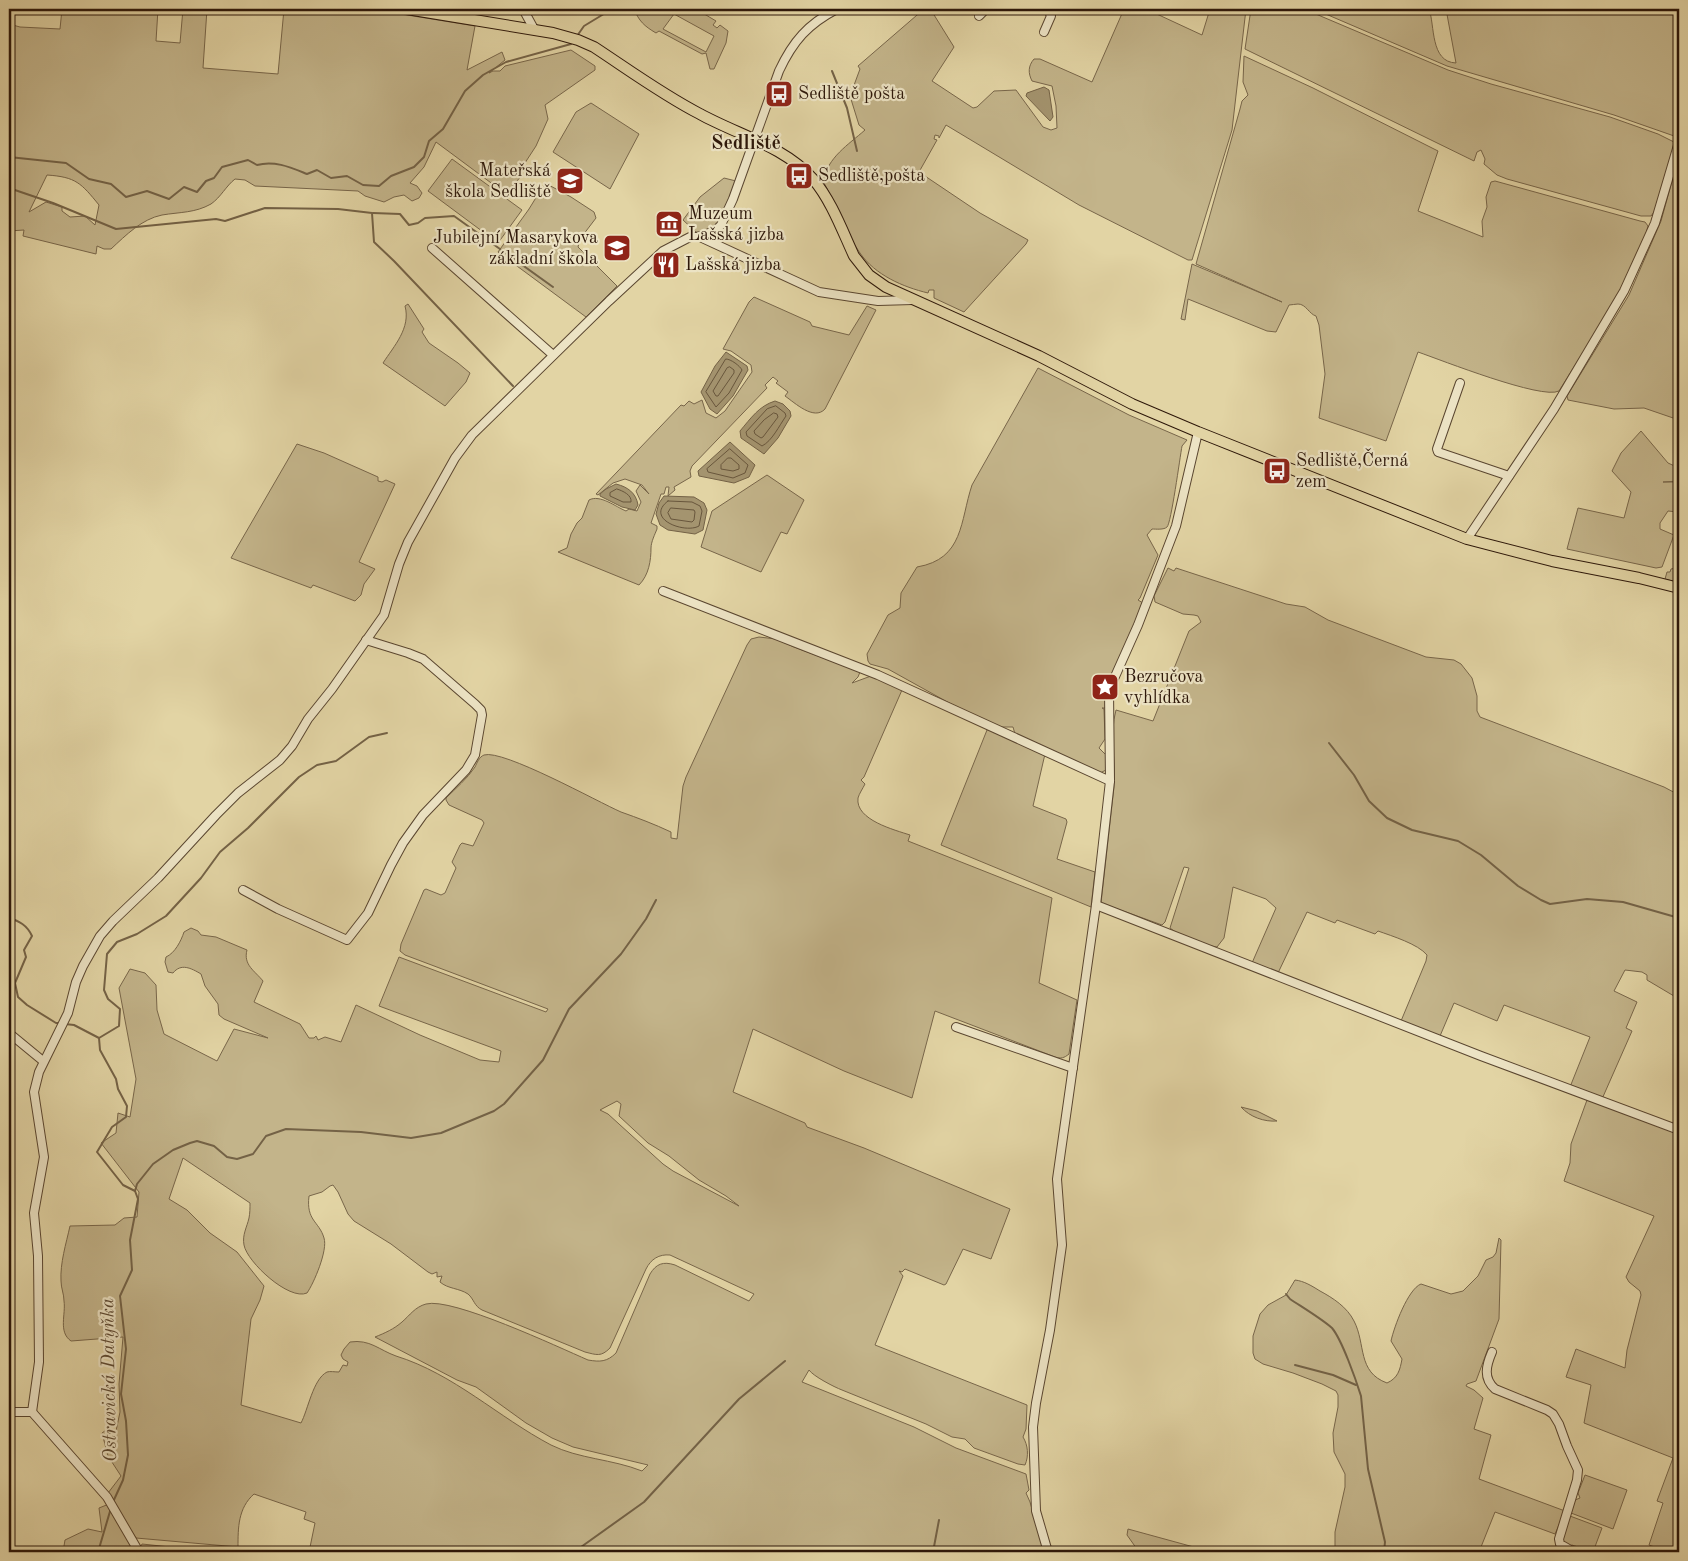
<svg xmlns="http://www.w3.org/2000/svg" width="1688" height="1561" viewBox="0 0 1688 1561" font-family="'Old Standard TT',serif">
<rect width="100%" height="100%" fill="#e2d4a4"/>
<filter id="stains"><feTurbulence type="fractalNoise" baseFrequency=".004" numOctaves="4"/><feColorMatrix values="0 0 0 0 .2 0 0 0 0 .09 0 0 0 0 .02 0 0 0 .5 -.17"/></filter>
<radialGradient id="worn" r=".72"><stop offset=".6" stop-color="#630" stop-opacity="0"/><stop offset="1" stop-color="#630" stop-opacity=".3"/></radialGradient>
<g fill="#c3b48a" stroke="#78664a" fill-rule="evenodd">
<path d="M62 9H158L156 41 180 43 183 9H207L203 68 278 74 284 9H370L475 26 467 70 502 52 505 60 489 73 493 71H500L505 66 571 50 595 66V70L545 105 548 119 536 146 521 169 522 175 506 194 436 142 424 167 410 183 417 186 422 193 419 198 412 201 404 195 394 197 384 202 365 196 358 191 255 186 245 180 235 179C226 186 221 197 211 204 195 213 180 212 162 215 142 219 126 235 111 249H104L97 246 96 254 23 236 24 230 9 231V24L20 27 60 29ZM47 175C76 177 81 183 99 205L95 225 85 216 70 217 62 211V207L46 202 29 212Z"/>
<path d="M634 9H696L716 21 713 25 717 28 720 25 728 31 726 43 714 69H710L706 53 702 54 659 31 656 33C644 26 639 21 634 9ZM674 14 714 36 706 52 663 29Z"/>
<path d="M924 9 931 10 954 47 932 81 973 108 977 107 994 91 1016 90 1043 127 1051 130 1057 128 1056 106 1052 86 1032 81C1028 73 1028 66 1034 59H1040L1092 82 1124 9H1146L1202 35 1210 9H1246L1232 130 1192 260H1188L1079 205 946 125 939 138V136L935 135 934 139 937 140 919 172 980 213 1028 240 1026 244 964 312 934 298V290H929L928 293C903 287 875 275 860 253 844 231 836 204 823 181 828 157 848 145 865 130L859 125 850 96 860 69 858 66Z"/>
<polygon points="1251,9 1304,9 1448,70 1491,84 1610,117 1658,134 1676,143 1657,208 1651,216 1641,216 1507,179 1497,175 1484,164 1485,159 1481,150 1477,152 1474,161 1245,49"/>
<path d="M1314 9H1429C1435 25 1430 62 1456 63L1446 9H1679V128L1677 137 1614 115 1447 66Z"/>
<path d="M1244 56 1313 88 1438 151 1418 211 1483 237 1482 221 1487 207 1486 197 1491 182 1495 181 1640 221 1645 222 1648 226 1645 237 1620 293 1559 391C1542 400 1441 360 1418 352L1386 441 1319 418 1325 374 1319 325 1316 316C1309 314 1306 304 1298 304 1295 304 1292 305 1289 305L1276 332 1267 331 1188 299 1185 320 1181 319 1192 264 1282 302 1196 264 1240 109 1242 101 1248 95 1243 82Z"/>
<polygon points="591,103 639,134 610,189 553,152 576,112"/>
<polygon points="1679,156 1679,420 1644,408 1614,409 1568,400 1567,396 1629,295 1661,221"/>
<polygon points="452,159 522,210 498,243 428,191"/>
<polygon points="724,178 736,181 718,224 704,231 696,232 683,220 700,197"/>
<polygon points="545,183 571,197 594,212 596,218 580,239 578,247 617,286 586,317 498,252 529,209"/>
<path d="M754 297 810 322 812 326 849 335 867 306 876 310 825 409C814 421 795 403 785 396L788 392 776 383 778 381 773 377 765 385 767 388 692 466 690 471 691 477 674 487 675 490 668 496 669 487H666L664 494H661L651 523 657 526V529C655 534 651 542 651 548 651 560 649 575 639 585L558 552 567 548 571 534 577 523 582 518 589 500C600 494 616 507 626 511L629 509 637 511 641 502 636 491 640 485 649 494 642 485 625 479 613 483 598 495 596 494 681 405 684 406 689 401 694 404 702 400 706 413 716 418 725 411 752 372 751 365 731 351 723 349 749 302Z"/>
<path d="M408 304 424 329 422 332 429 343 458 363 470 373 466 382 445 406 383 363C394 346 411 328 405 306Z"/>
<path d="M1038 368 1129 415 1187 440 1182 446C1180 457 1171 524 1167 527 1164 530 1156 529 1152 529L1147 535 1158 555 1140 598 1138 600 1143 603 1106 708H1102L1104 709 1105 739 1099 748 1106 755V770L1100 773 1015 734 1013 727H1001L987 721 951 704 888 669 870 664 868 661 867 654 888 615 900 608 901 593 917 567C964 559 960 521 972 485Z"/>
<polygon points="1641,431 1668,463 1679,468 1679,481 1663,482 1679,482 1679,508 1678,512 1668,511 1660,523 1660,529 1674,535 1662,567 1656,568 1567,549 1578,508 1624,518 1631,492 1612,471 1621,453"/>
<polygon points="297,444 324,453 378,477 378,481 382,482 386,480 395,484 359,562 375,569 364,584 361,595 355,601 313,585 311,588 231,558"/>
<polygon points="767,475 804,500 787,534 781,532 761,572 701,547 712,511"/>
<polygon points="1679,548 1679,583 1665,579 1667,572 1670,572 1671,569 1675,568 1675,560"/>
<path d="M1168 568 1174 571 1176 568 1286 604 1305 607 1328 620 1426 657 1454 660 1461 664 1472 678 1477 696V711L1480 717 1664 787 1679 795V999L1647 980V975L1642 972 1625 970 1614 991 1637 1002 1626 1028 1632 1031 1602 1099 1570 1087 1590 1037 1504 1005 1497 1021 1454 1003 1440 1036 1401 1021 1426 961 1427 955C1418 944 1392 936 1378 931L1375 934 1337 920 1335 923 1307 912 1278 973 1252 963 1276 908 1266 899 1233 887 1224 938 1217 947C1201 945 1181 937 1170 928L1189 868 1184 867 1165 922 1162 925 1101 903 1114 787C1116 762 1109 735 1116 710L1153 721 1189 631 1201 622 1198 616 1194 615 1183 614 1155 602 1154 596Z"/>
<path d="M759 637 776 639 794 647 858 671 860 672 858 677 852 683 871 676 901 688 902 690 864 777 861 780 865 784C863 788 859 794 858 798 855 820 895 830 910 835L908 841 1052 898 1039 983 1077 1000 1069 1054C1064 1058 1061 1059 1055 1057L935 1011 912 1098 844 1071 753 1029 733 1092 805 1123 807 1127 864 1148 1010 1209 991 1259 963 1249 946 1284 944 1285 905 1269 902 1272 899 1271 903 1276 875 1345 1027 1405 1026 1429 1023 1437C1028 1445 1029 1456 1025 1465L1018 1464 974 1448 965 1439 952 1437 926 1424 842 1390C834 1387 813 1376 809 1370L802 1382 914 1427 956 1448 1026 1474 1029 1490 1026 1493 1030 1502 1044 1552H309L315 1523 304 1519 306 1512 254 1494C238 1508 238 1528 238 1547L136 1538C125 1523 119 1507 108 1493L121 1476 108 1456 102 1433 109 1428 116 1431 120 1412 119 1384 123 1337 71 1341C58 1332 66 1314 64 1301 64 1294 61 1288 61 1281 60 1263 66 1244 70 1226L115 1225 124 1218 137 1217 139 1192 101 1143 116 1133 118 1113 130 1117 136 1079 119 988 130 969 145 973 156 985 157 1010 164 1034 217 1061 234 1029 268 1038 224 1019 219 1015 218 1004 205 986 201 974C191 968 181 963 173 973L168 972 165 962 166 957C175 953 181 941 184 932L191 928 198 931 201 935 216 937 247 950C243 965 255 971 263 981L254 1002 300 1024 309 1038H314L316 1036 318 1040 325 1037 341 1042 356 1005 420 1035 480 1060 499 1062 501 1051 379 1006 399 957 546 1012 548 1009 405 955 400 951 401 944 424 890 426 889 441 895 445 893 456 868 452 862 460 845 462 843 473 846 484 823 482 820 449 805 446 800V798C456 788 467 779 475 767 477 763 479 757 484 755 503 749 598 802 621 812 638 818 654 824 671 832V838L677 839 683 786 686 777 747 645 751 639ZM617 1101 621 1104 619 1116 648 1143 669 1156 699 1180 726 1196 739 1206 673 1171 663 1164 608 1114 600 1110ZM183 1158 250 1203C250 1208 250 1213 249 1218 247 1227 242 1235 244 1245 247 1262 289 1301 307 1293 314 1283 328 1250 324 1238 319 1221 306 1221 309 1196L322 1192 330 1186 333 1185 338 1192 348 1214 354 1221 391 1244 428 1272 432 1274 437 1272V1277L442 1276 440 1282C448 1289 459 1288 468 1294 474 1299 474 1306 482 1310L585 1352C597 1355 601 1357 610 1348L646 1269C651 1259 659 1254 670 1255L754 1294 749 1301 675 1265C663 1261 656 1264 650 1274L616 1353C607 1362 600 1362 588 1360 558 1347 452 1297 426 1304 415 1307 410 1315 402 1322 394 1329 385 1333 375 1337L457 1380 476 1387 526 1423 552 1438 573 1447 648 1465 642 1471C612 1459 579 1459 551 1445 498 1417 454 1374 396 1356 379 1350 370 1339 350 1342L344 1349 341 1355 343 1359 348 1362 347 1366 343 1365 339 1372C335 1372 330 1371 327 1372 313 1379 308 1410 301 1423L241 1405 251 1319 260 1300 264 1286 237 1252 210 1233 187 1210 169 1199Z"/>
<polygon points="989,729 1045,754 1033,806 1066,819 1067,822 1057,859 1095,872 1091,907 941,845 987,730"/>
<polygon points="1587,1100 1679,1132 1679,1552 1668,1552 1649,1545 1663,1503 1657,1501 1673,1458 1584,1423 1591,1385 1566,1377 1576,1349 1625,1368 1627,1350 1641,1295 1640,1291 1629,1282 1626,1277 1654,1216 1564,1181 1570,1163 1571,1144"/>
<path d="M1241 1107 1257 1111 1277 1121C1264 1122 1250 1117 1241 1107Z"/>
<path d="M1499 1238 1501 1240 1499 1319 1476 1381 1467 1384 1466 1386 1474 1390 1483 1398 1474 1429 1491 1435 1479 1479 1565 1511 1555 1534 1495 1512 1479 1552H1335V1532L1345 1487V1474L1334 1452 1333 1433 1338 1407V1395L1336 1391 1322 1384 1293 1373 1263 1364 1255 1359 1253 1353V1336L1260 1314 1268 1305 1286 1295 1295 1280C1304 1281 1312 1286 1320 1291 1333 1298 1347 1307 1354 1321 1366 1344 1357 1372 1387 1383 1398 1378 1400 1370 1402 1359L1391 1341C1394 1327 1408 1289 1421 1284L1451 1294 1463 1291 1478 1276 1486 1260 1493 1257 1496 1253Z"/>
<polygon points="1585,1475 1627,1490 1613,1529 1571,1513 1575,1500 1580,1498 1578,1493"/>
<polygon points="109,1504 140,1552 63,1552 65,1540 88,1529 102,1532 99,1508"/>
<polygon points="1570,1516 1602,1528 1593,1552 1572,1545 1570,1546 1562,1541 1562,1534"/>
<polygon points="1128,1529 1212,1552 1139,1552 1127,1535"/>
<polygon points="142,1544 217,1552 143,1552 140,1548"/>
</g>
<g fill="#a4946f" stroke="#746246">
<polygon points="1044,87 1049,90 1053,117 1050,121 1026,96 1027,93"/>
<polygon points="726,352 747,366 748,370 733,396 717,414 710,409 701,392 715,366"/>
<path d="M775 401 783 404 790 411 791 416 778 438 764 454 741 438 740 431C751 418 759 406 775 401Z"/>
<polygon points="730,442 755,465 749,477 734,483 699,476 698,471"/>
<path d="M616 484C628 487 636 493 638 505L635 510 622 507 600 496V494L606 489Z"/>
<polygon points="664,496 694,497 704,503 707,510 703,530 695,534 668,530 660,525 656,514 659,503"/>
</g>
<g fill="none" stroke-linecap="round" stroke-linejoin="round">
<g stroke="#68563c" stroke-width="1">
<path d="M726 359C731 359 740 366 742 370L729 393 716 407 706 392Z"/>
<polygon points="730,367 734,370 734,373 718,396 716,396 713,391 727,368"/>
<path d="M776 406 785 413 786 416C779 426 772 441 762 446L747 436 746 432 767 409Z"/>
<polygon points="774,413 777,414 778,417 763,437 761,438 755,434 754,431 764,420"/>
<polygon points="730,449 748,465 745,473 733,478 708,472 707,469"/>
<polygon points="728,458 731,458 739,465 739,469 733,471 721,469 721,465"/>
<path d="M617 489C623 491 632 495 631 502H623L610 496V493Z"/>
<path d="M668 501 692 502 700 506 702 511 699 526C685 534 644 519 668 501Z"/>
<polygon points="671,508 694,510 695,512 694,520 692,522 671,519 668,513"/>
</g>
<g stroke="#746246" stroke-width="2">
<polyline points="795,12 795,9"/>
<polyline points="577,36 584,26 612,9"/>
<polyline points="832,71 847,108 857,151"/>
<path d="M9 157 66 163 89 179 111 184 126 197 147 191 169 199 184 187 197 192 206 181 214 178 222 167 248 160 257 165C275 160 292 168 307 174L317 170 331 178 347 176 363 185 379 186 391 176 414 167 424 157 429 141 443 129 465 91 483 75 506 62 571 44 572 42"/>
<polyline points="9,188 53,203 116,229 216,219 225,221 265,208 338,209 372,213 374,242 394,261 513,386"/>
<polyline points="373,213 400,214 409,225 418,223 425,218 454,216 553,287"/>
<polyline points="1329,743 1354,775 1369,801 1387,818 1412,830 1458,841 1481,855 1518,886 1541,900 1550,904 1587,899 1623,902 1679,918"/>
<path d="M9 918C19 921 27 925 32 936L24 950 26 957 15 983 18 997 27 1005 56 1023H61"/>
<polyline points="65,1024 74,1025 99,1038 100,1050 116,1079 118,1089 127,1106 126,1117 112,1127 97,1152 123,1185 135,1191 138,1199 130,1240 132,1270 120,1296 126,1349 121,1394 126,1421 128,1455 123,1480 113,1502"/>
<polyline points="99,1038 119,1026 120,1009 108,999 104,990 107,954 117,942 137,934 166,916 201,878 220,852 248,828 299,777 317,765 336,761 369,737 387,733"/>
<polyline points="135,1191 137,1184 153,1164 173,1150 190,1143 197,1141 214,1146 227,1157 237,1159 253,1154 266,1136 286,1129 361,1132 411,1138 441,1133 494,1111 504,1104 543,1060 569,1009 621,954 646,919 656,900"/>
<path d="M1286 1294 1290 1299C1302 1307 1322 1319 1332 1328 1342 1340 1356 1380 1361 1396L1368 1469 1385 1542 1384 1552"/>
<polyline points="1295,1365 1333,1375 1356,1385"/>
<polyline points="98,1552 111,1508"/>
<polyline points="455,1552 456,1550"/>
<polyline points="574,1552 644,1502 739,1399 785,1361"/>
<polyline points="933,1552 939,1520"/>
</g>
<defs>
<g id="minor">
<polyline points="523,9 534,29"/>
<polyline points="979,16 986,9"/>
<polyline points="1044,32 1051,16 1048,9"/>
<polyline points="700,237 819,292 878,301 913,300"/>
<polyline points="432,248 553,355"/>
<polyline points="1460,383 1437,449 1438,452 1509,476"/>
<polyline points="1467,539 1554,409 1624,291 1655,223 1679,142"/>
<polyline points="663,591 878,675 1110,781"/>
<polyline points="243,890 278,909 347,940 368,913 391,865 403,843 423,815 466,770 475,755 482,715 481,710 475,704 423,659 408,653 366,640"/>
<polyline points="1096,905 1481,1056 1679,1130"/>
<polyline points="956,1027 1073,1068"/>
<polyline points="9,1033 43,1061"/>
<path d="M1492 1352C1486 1366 1483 1378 1495 1389L1547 1410 1553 1414 1559 1424 1567 1446 1578 1470 1577 1480 1559 1539 1560 1544 1574 1552"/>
<polyline points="9,1412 32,1412 107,1497 139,1552"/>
<path d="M32 1412 39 1362 38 1256 34 1213 44 1157 34 1092 39 1072 68 1013 76 982 83 966 100 936 113 921 158 878 216 815 238 793 280 760 292 746 308 719 332 689 384 615 399 564 408 542 455 458 472 435 609 301 663 251 690 237H700L716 230 721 225 733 199 779 71C793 41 808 24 837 9"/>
<polyline points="1048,1552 1036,1511 1033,1427 1036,1403 1050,1330 1062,1245 1057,1179 1096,905 1110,781 1109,690 1138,625 1176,526 1198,432"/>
</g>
<path id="major" d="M407 9 553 33 578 40 594 47C629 70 663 95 700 114 738 135 784 146 813 179 831 200 842 230 854 256L869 275 886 287 1039 356 1132 404 1198 432 1467 539 1552 561 1639 578 1679 588"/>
</defs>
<use href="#minor" stroke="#5a4630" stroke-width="10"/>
<use href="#major" stroke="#2d1709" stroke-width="12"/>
<use href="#minor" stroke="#ece3c4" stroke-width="8"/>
<use href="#major" stroke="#e2d4a4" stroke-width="10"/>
</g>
<defs>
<symbol id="bus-square" viewBox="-11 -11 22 22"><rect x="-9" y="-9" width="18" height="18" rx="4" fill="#8f2418" stroke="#ece3c4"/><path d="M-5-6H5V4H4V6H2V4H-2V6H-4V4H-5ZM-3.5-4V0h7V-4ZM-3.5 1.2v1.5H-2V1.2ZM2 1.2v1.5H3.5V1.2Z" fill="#fff"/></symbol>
<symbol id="school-square" viewBox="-11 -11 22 22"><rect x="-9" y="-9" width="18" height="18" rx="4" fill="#8f2418" stroke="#ece3c4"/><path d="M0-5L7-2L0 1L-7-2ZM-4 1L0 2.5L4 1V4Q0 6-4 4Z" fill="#fff"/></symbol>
<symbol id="museum-square" viewBox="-11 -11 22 22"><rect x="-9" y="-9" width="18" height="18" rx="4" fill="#8f2418" stroke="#ece3c4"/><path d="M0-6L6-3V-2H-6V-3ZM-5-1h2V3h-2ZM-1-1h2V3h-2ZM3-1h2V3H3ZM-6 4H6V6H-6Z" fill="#fff"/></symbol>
<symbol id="restaurant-square" viewBox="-11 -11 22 22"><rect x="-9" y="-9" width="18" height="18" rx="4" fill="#8f2418" stroke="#ece3c4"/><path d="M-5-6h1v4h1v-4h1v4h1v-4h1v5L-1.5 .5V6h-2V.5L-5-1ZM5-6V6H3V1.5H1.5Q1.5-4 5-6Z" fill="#fff"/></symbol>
<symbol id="sight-square" viewBox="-11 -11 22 22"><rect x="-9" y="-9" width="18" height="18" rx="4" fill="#8f2418" stroke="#ece3c4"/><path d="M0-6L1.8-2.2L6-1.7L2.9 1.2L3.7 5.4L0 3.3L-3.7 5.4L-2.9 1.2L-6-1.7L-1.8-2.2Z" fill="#fff"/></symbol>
</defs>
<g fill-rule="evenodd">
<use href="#bus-square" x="763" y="78" width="32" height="32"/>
<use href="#bus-square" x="783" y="160" width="32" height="32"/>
<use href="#school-square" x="554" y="165" width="32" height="32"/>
<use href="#museum-square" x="653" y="208" width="32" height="32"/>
<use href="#school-square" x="601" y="232" width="32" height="32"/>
<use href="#restaurant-square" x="650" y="249" width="32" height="32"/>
<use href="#bus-square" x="1261" y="455" width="32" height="32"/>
<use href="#sight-square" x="1089" y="671" width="32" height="32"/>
</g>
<g text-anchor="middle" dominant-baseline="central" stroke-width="4.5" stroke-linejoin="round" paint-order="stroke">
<g font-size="18" fill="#2d1709" stroke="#ece3c4" text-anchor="start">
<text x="798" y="94">Sedliště pošta</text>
<text x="551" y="171" text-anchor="end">Mateřská<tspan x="551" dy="21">škola Sedliště</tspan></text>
<text x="818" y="176">Sedliště,pošta</text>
<text x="688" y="214">Muzeum<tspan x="688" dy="21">Lašská jizba</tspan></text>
<text x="598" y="238" text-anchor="end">Jubilejní Masarykova<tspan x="598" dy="21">základní škola</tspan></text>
<text x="685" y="265">Lašská jizba</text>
<text x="1296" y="461">Sedliště,Černá<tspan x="1296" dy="21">zem</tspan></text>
<text x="1124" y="677">Bezručova<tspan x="1124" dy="21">vyhlídka</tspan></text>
</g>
<g font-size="19" font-style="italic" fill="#5d4932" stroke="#ece3c4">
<text transform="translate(110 1380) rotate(-91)">Ostravická Datyňka</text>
</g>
<g font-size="20" font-weight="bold" fill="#2d1709" stroke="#ece3c4">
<text x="746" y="144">Sedliště</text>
</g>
</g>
<rect width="1688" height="1561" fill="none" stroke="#e2d4a4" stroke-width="30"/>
<rect x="10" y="10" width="1668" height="1541" fill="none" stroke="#2d1709" stroke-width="2.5"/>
<rect x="15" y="15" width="1658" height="1531" fill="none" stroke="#2d1709"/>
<rect width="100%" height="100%" filter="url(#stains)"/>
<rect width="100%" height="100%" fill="url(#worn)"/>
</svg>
